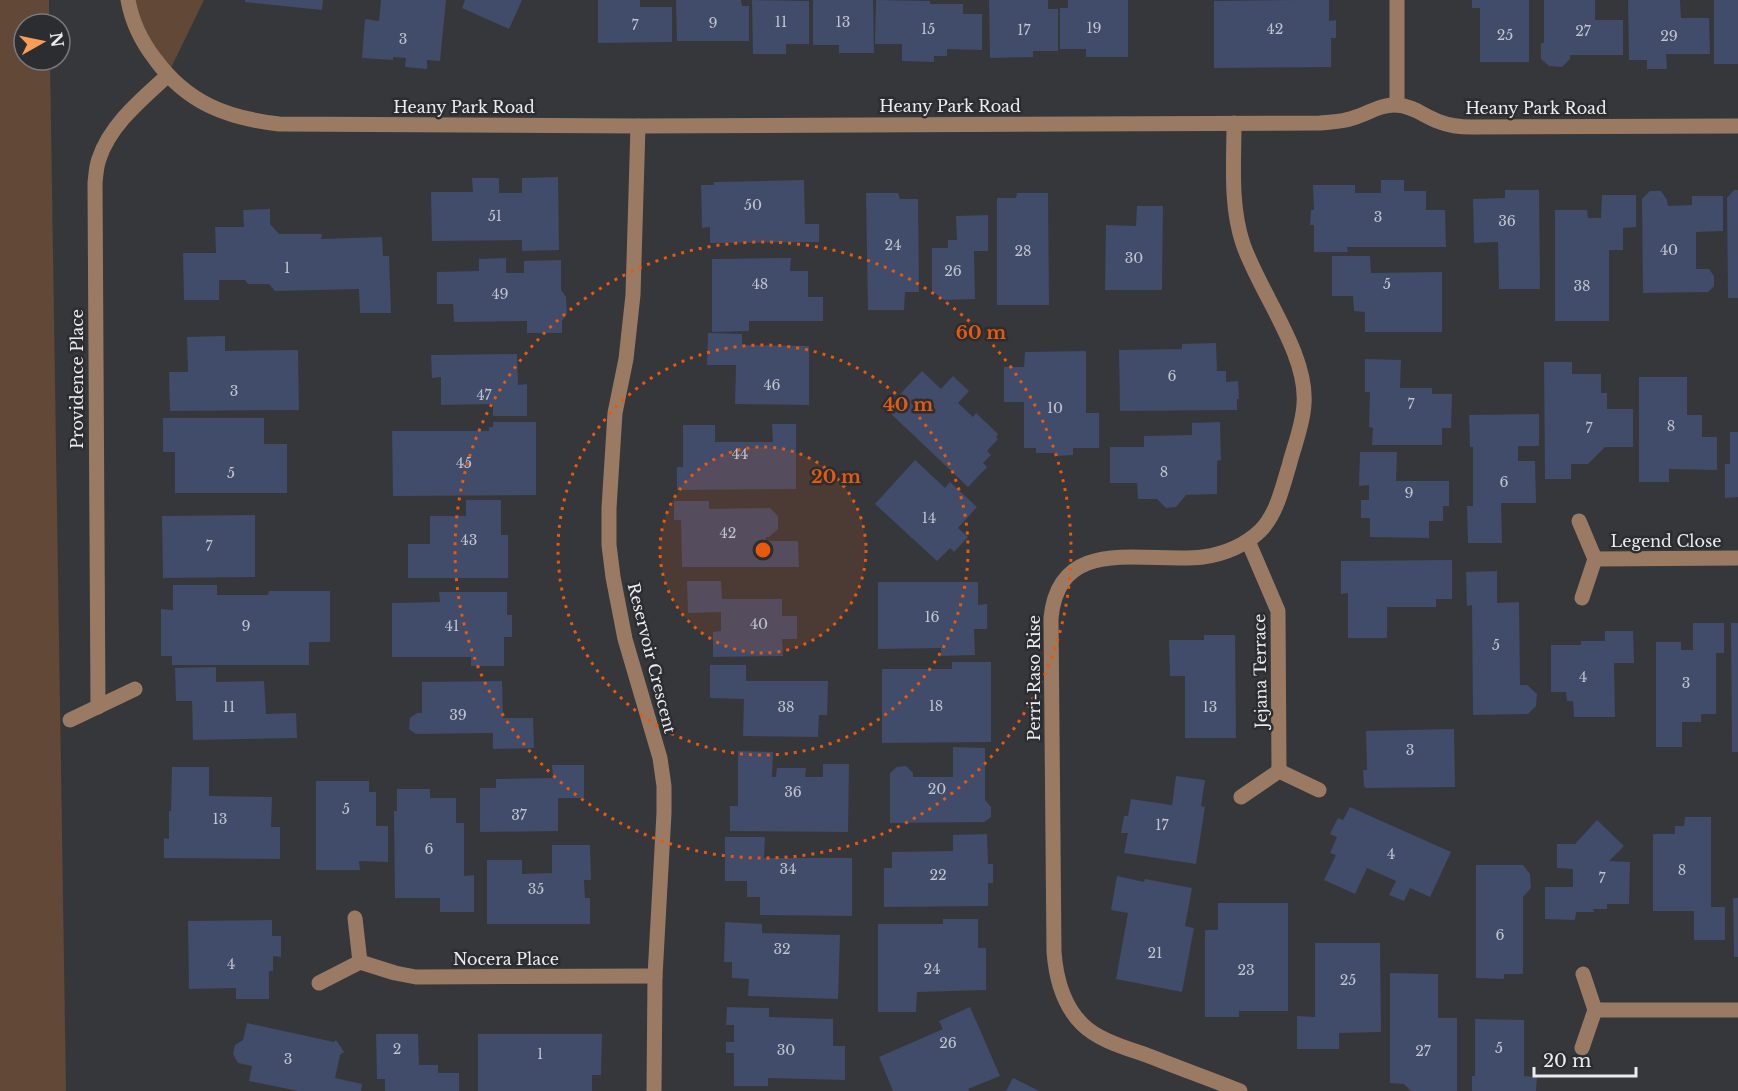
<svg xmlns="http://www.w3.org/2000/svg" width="1738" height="1091" viewBox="0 0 1738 1091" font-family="'Libre Baskerville',serif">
<rect width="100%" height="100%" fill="#36373b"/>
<g fill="#624836">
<polygon points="0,0 49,0 49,24 24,24 24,60 50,60 66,1091 0,1091"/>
<polygon points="128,0 204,0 167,76"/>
</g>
<g fill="#414b6a">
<polygon points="245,0 323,0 322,10 245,2"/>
<polygon points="381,0 446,0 440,61 427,60 427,69 405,67 406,58 393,57 393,60 362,58 365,19 379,21"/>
<polygon points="465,0 522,0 509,29 462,8"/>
<polygon points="598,0 640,0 640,7 672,7 672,42 598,43"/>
<polygon points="676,0 741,0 742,6 749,6 749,41 677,41"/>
<polygon points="752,0 809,1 809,44 786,44 786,54 753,54"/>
<polygon points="813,0 873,0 874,53 839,53 839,45 813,45"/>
<polygon points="876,0 930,1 930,4 963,4 963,14 982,14 982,50 947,49 947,56 934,56 934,62 902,61 902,44 875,44"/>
<polygon points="989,0 1048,0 1048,9 1058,9 1058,51 1033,51 1033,57 990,58"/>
<polygon points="1068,0 1128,0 1128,57 1086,57 1086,49 1060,49 1060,8 1068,8"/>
<polygon points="1298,0 1329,0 1329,21 1336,20 1336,38 1331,38 1331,67 1214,68 1214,1"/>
<polygon points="1472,0 1529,0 1529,62 1480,62 1480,8 1472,8"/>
<polygon points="1544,0 1595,0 1595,20 1623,20 1623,55 1570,55 1570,59 1562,67 1549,66 1541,59 1541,43 1544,43"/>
<polygon points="1628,0 1680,0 1681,18 1709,18 1710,54 1666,54 1667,69 1647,69 1647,60 1629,60"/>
<rect x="1714" y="0" width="24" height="64"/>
<polygon points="558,177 559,250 522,251 522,240 432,241 431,192 473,192 472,178 499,178 499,193 522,193 522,178"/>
<polygon points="804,180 805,224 819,224 819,242 710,243 710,227 702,228 701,185 714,185 714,182"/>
<polygon points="1381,180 1404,180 1404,191 1426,191 1426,210 1445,210 1446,247 1347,247 1348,252 1314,252 1314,225 1310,225 1311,210 1314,210 1313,185 1355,185 1355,193 1381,193"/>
<polygon points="1505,190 1539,190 1540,289 1499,289 1498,242 1474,243 1473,199 1505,198"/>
<polygon points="1734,190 1738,190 1738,298 1728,298 1727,198"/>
<polygon points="1650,191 1661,191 1667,200 1668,206 1692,205 1692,196 1723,196 1723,231 1696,232 1696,269 1709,269 1714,276 1714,286 1708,292 1643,293 1642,199"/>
<polygon points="866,193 898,193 900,199 918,199 919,292 905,292 904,310 868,310"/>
<polygon points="1017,193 1048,193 1049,305 997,305 997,198 1016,198"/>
<polygon points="1602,195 1636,195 1636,227 1623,228 1623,250 1609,250 1609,321 1555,321 1555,210 1587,210 1588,218 1601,218"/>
<polygon points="1137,206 1163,206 1162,290 1105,290 1106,225 1136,226"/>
<polygon points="270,209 270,224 279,234 322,234 321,239 382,237 383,256 389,256 391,313 360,313 359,289 275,291 269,284 248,284 245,280 219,280 219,300 184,300 183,253 216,253 215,227 244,227 243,210"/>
<polygon points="988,215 988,251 974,251 975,299 944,300 932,291 932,248 948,248 948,240 957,240 956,216"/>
<polygon points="1332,256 1370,256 1371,273 1442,272 1442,332 1365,332 1365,312 1354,311 1353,296 1332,296"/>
<polygon points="506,258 506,273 524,273 524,261 561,260 561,290 566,297 567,314 562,321 562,333 527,333 527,321 454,322 453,304 437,304 437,272 479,271 479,259"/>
<polygon points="791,258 790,271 808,271 808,297 823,297 823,321 749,321 749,331 712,332 712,259"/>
<polygon points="708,333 742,334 742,345 809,346 809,405 735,404 736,365 707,365"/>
<polygon points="225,336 225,351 298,350 299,410 170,411 169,372 188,372 187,337"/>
<polygon points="1216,343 1217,371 1226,371 1226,382 1238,381 1239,399 1237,399 1237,410 1120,411 1119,350 1182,349 1182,344"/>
<polygon points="1086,351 1086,413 1099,413 1099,448 1073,448 1073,455 1056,456 1056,453 1036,453 1036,448 1024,448 1024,402 1004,402 1004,367 1024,367 1025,352"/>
<polygon points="517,354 518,385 527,384 527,416 493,416 493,404 441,405 441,377 432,378 431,355"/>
<polygon points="1365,359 1401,360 1400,388 1432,388 1432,394 1452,394 1451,428 1442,428 1442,445 1372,445 1373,428 1369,427 1370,392 1365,392"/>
<polygon points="1544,362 1572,362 1572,374 1601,374 1601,393 1607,393 1607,409 1633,409 1633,447 1605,447 1588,464 1571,464 1571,479 1545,479"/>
<polygon points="922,371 941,389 953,376 969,391 958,403 973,417 976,413 998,434 996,437 998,439 987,451 991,455 983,463 987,467 968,487 886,409"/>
<polygon points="1639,377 1687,377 1687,415 1702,415 1702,437 1717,437 1717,470 1669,469 1669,482 1639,482"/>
<polygon points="1539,414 1539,446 1518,446 1518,461 1535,461 1536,503 1501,503 1502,543 1468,543 1467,506 1473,506 1473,447 1470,447 1469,415"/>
<polygon points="163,418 264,418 264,444 287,444 287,493 175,493 175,452 163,452"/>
<polygon points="493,422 536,422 536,495 393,496 392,431 489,431 489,427 493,427"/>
<polygon points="1220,422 1221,460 1217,461 1217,494 1186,495 1176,507 1166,508 1157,499 1138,499 1137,483 1110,483 1110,447 1144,447 1144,436 1192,435 1192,423"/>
<polygon points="772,424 796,424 796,489 677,490 677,467 683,467 683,425 715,425 715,442 773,442"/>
<polygon points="1730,432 1738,432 1738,497 1725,498 1725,464 1730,464"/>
<polygon points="1360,452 1397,452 1396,481 1449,481 1449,506 1443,506 1443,521 1429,521 1429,538 1370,537 1370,518 1361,518 1361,500 1369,500 1369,485 1359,486"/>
<polygon points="915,460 945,488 950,482 977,507 958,528 968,537 954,552 950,548 937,561 875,504"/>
<polygon points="466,500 501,500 501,535 508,535 508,578 408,578 408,544 430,544 430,516 466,516"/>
<polygon points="674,501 709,501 709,509 770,508 778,516 778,529 769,537 766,537 766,541 798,541 799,567 682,567 681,520 674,520"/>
<polygon points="255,515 255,577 163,578 162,516"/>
<polygon points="1452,560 1452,599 1436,599 1436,607 1387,607 1387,638 1348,638 1348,593 1341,594 1341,561"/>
<polygon points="1497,571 1497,603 1519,602 1520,685 1527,685 1537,694 1536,706 1528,714 1473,715 1472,605 1467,606 1466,572"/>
<polygon points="687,581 721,581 722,599 782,599 782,616 797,616 797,639 782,639 783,656 713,657 713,632 721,631 721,612 688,613"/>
<polygon points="878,582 978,582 978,605 987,604 987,629 974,629 975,655 941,656 941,648 878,649"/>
<polygon points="173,585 217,585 217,595 268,595 269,591 330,591 330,642 309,642 309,665 172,665 172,656 161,656 161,609 173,610"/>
<polygon points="439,592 507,592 507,615 512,615 512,637 504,637 504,666 471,666 471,657 392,657 392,603 440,602"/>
<polygon points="1693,623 1724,623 1724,653 1716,653 1716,714 1701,714 1701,722 1682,722 1682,747 1656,747 1656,642 1681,642 1681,650 1693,650"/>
<polygon points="1731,623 1738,623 1738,752 1732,752"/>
<polygon points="1605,631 1633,631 1634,663 1614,663 1615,717 1574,717 1573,701 1567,701 1566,692 1551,692 1551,645 1581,645 1581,641 1605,641"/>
<polygon points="1204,635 1235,635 1236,738 1185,738 1185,676 1170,676 1169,640 1204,640"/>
<polygon points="952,662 991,662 991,742 882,743 882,669 952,669"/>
<polygon points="710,665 746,665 746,681 828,681 827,715 819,715 818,737 743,736 744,699 710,698"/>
<polygon points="216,667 216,682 264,681 266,714 296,713 297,738 193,740 192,701 176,701 175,668"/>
<polygon points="502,681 503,718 533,718 534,748 493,749 493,733 416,734 409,729 410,718 417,713 422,713 422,682"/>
<polygon points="1454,729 1455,787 1366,788 1364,786 1363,770 1367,770 1366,731"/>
<polygon points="953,747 985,748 985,800 991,807 991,817 984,822 890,823 890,773 897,767 906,766 913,773 913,777 953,777"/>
<polygon points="738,751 773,752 772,777 776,777 777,768 806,768 805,777 823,777 823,764 849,764 848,832 730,831 730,806 738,806"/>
<polygon points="552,765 584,765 584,798 558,798 558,831 480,832 480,788 496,788 496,779 553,778"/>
<polygon points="172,767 209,767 209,796 272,797 271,827 280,827 280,859 164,858 164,838 169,839 169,811 171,811"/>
<polygon points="1176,776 1205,780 1201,806 1205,807 1196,864 1124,853 1128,833 1121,833 1124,816 1128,816 1131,799 1172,805"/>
<polygon points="316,781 369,781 369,792 376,792 376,826 388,826 388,862 359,861 360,870 316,870"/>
<polygon points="397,789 430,789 430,798 456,798 456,823 464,823 464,876 474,875 474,912 440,912 440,898 395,898 394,811 397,811"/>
<polygon points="1350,807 1451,852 1430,897 1410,888 1404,901 1389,895 1396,881 1367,868 1355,894 1324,880 1336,855 1330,853 1337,837 1330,834 1338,818 1343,820"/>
<polygon points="1685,817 1711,817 1711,907 1725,907 1725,940 1694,940 1694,911 1653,911 1653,834 1675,834 1675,826 1684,826"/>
<polygon points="1597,820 1624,846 1609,861 1630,862 1629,904 1607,904 1607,909 1593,909 1594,912 1576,912 1575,920 1545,919 1545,887 1573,887 1573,869 1557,868 1557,844 1575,844"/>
<polygon points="987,834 988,864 993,864 993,883 988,883 988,906 884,907 884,868 892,868 892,852 953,851 953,835"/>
<polygon points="725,837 765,837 764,858 852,858 852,916 760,915 760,897 747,897 747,881 725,881"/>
<polygon points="552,845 590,845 591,880 584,880 585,898 590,898 590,924 487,924 487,860 522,860 522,874 552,873"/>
<polygon points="1476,865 1523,865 1530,874 1531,888 1523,897 1523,974 1504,974 1504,979 1476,978"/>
<polygon points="1117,876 1144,882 1145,879 1192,888 1185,926 1194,928 1182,992 1116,979 1128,913 1111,910"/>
<polygon points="1733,898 1738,898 1738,957 1734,957"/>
<polygon points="1218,903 1288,903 1288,1011 1239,1011 1239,1017 1205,1017 1205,930 1218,930"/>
<polygon points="943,919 978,919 978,948 986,948 986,990 917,992 916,1012 878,1012 878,924 943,924"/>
<polygon points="272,920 272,936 281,936 281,957 273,956 273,971 269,971 269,999 236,999 236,988 189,989 188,921"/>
<polygon points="725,922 762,924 762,933 840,935 838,999 748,996 749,979 732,978 732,962 724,962"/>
<polygon points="1315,943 1380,943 1381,1032 1339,1033 1339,1049 1297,1049 1297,1016 1315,1017"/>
<polygon points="1390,973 1438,974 1438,1018 1457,1018 1457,1091 1411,1091 1404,1084 1390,1083"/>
<polygon points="727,1007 769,1008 769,1017 833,1019 833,1046 845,1046 845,1080 768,1078 768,1086 734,1086 734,1053 726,1053 726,1042 734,1042 734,1025 726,1025"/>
<polygon points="970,1007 1000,1076 968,1089 969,1091 893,1091 879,1057 943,1029 939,1021"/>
<polygon points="1475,1019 1524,1020 1524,1076 1537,1077 1536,1091 1472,1091 1472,1076 1475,1076"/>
<polygon points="247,1023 334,1042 336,1040 344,1052 340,1055 335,1078 362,1084 361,1091 298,1091 249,1081 252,1066 238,1063 233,1054 235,1045 243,1040"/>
<polygon points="376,1034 418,1034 419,1065 438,1065 438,1073 459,1073 459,1091 385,1091 385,1079 377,1079"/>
<polygon points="478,1034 602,1034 601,1075 592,1075 592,1091 478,1091"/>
<polygon points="1013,1078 1039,1091 1006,1091"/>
</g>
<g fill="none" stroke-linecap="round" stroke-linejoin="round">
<g stroke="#9b7a64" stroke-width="15">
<path d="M128 0C132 22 141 41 155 59 187 103 227 118 279 124L638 126 1320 123C1331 122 1342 122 1353 118 1368 114 1380 104 1397 105 1414 106 1425 117 1440 122 1450 126 1461 127 1472 127L1738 126"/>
<polyline points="1397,0 1397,105"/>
<path d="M1234 123C1234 164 1230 205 1243 244 1260 293 1308 354 1304 404 1303 425 1294 446 1289 466 1282 488 1277 514 1260 531 1244 546 1224 554 1203 557 1146 564 1059 533 1051 618L1054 952C1056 978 1063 1005 1082 1024 1099 1041 1127 1048 1149 1056 1179 1068 1210 1079 1240 1091"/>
<polyline points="638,126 633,295 626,359 615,413 609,508 609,545 613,577 625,639 660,758 664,786 664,813 655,976 654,1091"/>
<polyline points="1579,521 1595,559 1582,598"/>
<polyline points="1248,541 1278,611 1279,771"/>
<polyline points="1595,559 1738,558"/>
<path d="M98 707 95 183C96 175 96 167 99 159 110 125 141 100 167 76"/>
<polyline points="70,720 135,689"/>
<polyline points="1241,797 1279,771 1319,790"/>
<polyline points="360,962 395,973 416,977 655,976"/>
<polyline points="319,983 360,962 355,918"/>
<polyline points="1595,1010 1738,1010"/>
<polyline points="1582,1048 1595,1010 1583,974"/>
</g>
</g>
<circle cx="763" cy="550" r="103" fill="#e8590c" fill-opacity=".12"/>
<g fill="none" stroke="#e8590c" stroke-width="3" stroke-dasharray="3 6">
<circle cx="763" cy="550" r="103"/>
<circle cx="763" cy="550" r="205"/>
<circle cx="763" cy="550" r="308"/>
</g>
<g text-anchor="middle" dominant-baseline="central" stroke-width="5" stroke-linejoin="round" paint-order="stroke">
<g font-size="14" fill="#c0c4ce">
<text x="781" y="22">11</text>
<text x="843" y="22">13</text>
<text x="713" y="23">9</text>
<text x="635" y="25">7</text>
<text x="1094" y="28">19</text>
<text x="928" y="29">15</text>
<text x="1275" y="29">42</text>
<text x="1024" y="30">17</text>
<text x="1583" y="31">27</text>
<text x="1505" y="35">25</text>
<text x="1669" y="36">29</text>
<text x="403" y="39">3</text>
<text x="753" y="205">50</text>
<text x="495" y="216">51</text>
<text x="1378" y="217">3</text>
<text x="1507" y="221">36</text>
<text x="893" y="245">24</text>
<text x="1669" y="250">40</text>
<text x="1023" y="251">28</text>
<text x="1134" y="258">30</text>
<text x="287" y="268">1</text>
<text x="953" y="271">26</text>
<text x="760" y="284">48</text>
<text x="1387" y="284">5</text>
<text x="1582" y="286">38</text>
<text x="500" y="294">49</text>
<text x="1172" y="376">6</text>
<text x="772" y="385">46</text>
<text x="234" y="391">3</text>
<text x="484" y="395">47</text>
<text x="1411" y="404">7</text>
<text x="1055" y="408">10</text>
<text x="1671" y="426">8</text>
<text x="1589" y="428">7</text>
<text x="740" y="454">44</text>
<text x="464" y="463">45</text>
<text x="1164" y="472">8</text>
<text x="231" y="473">5</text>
<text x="1504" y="482">6</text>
<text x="1409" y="493">9</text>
<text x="929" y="518">14</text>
<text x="728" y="533">42</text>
<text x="469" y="540">43</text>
<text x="209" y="546">7</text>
<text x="932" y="617">16</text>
<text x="759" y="624">40</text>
<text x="246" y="626">9</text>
<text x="452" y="626">41</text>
<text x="1496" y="645">5</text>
<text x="1583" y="677">4</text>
<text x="1686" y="683">3</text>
<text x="936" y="706">18</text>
<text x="229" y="707">11</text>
<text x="786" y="707">38</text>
<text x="1210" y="707">13</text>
<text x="458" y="715">39</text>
<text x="1410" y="750">3</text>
<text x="937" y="789">20</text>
<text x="793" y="792">36</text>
<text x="346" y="809">5</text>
<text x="519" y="815">37</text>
<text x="220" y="819">13</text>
<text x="1162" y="825">17</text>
<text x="429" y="849">6</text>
<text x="1391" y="854">4</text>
<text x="788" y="869">34</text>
<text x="1682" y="870">8</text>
<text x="938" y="875">22</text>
<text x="1602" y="878">7</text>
<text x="536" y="889">35</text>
<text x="1500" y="935">6</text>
<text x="782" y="949">32</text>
<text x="1155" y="953">21</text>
<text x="231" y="964">4</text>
<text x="932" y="969">24</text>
<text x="1246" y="970">23</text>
<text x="1348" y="980">25</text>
<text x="948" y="1043">26</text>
<text x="1499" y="1048">5</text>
<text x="397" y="1049">2</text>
<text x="786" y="1050">30</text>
<text x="1423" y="1051">27</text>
<text x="540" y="1054">1</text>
<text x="288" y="1059">3</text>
</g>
<g font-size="16" fill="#ebecef" stroke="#2c2d31">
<text x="950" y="106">Heany Park Road</text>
<text x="464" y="107">Heany Park Road</text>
<text x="1536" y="108">Heany Park Road</text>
<text transform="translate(77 379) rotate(-90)">Providence Place</text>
<text x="1666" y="541">Legend Close</text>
<text transform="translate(652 658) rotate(76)">Reservoir Crescent</text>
<text transform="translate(1260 671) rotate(-91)">Jejana Terrace</text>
<text transform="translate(1034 678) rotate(-90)">Perri-Raso Rise</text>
<text x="506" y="959">Nocera Place</text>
</g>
</g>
<circle cx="763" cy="550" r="9" fill="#e8590c" stroke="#2c2d31" stroke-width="3"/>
<g font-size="18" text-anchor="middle" font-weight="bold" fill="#e8590c" stroke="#2c2d31" stroke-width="5" stroke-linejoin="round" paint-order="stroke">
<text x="981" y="339">60 m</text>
<text x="908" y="411">40 m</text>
<text x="836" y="483">20 m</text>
</g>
<g transform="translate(42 42) rotate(81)"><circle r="28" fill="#2c2d31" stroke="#78797d" stroke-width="1.5"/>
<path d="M0-4.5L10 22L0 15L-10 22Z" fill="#fd9c56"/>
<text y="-9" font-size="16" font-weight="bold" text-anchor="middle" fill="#ebecef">N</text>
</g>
<path d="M1534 1067v9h102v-9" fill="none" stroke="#ebecef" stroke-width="3"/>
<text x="1543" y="1067" font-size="18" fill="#ebecef" stroke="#2c2d31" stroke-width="4.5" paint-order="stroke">20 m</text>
</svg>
